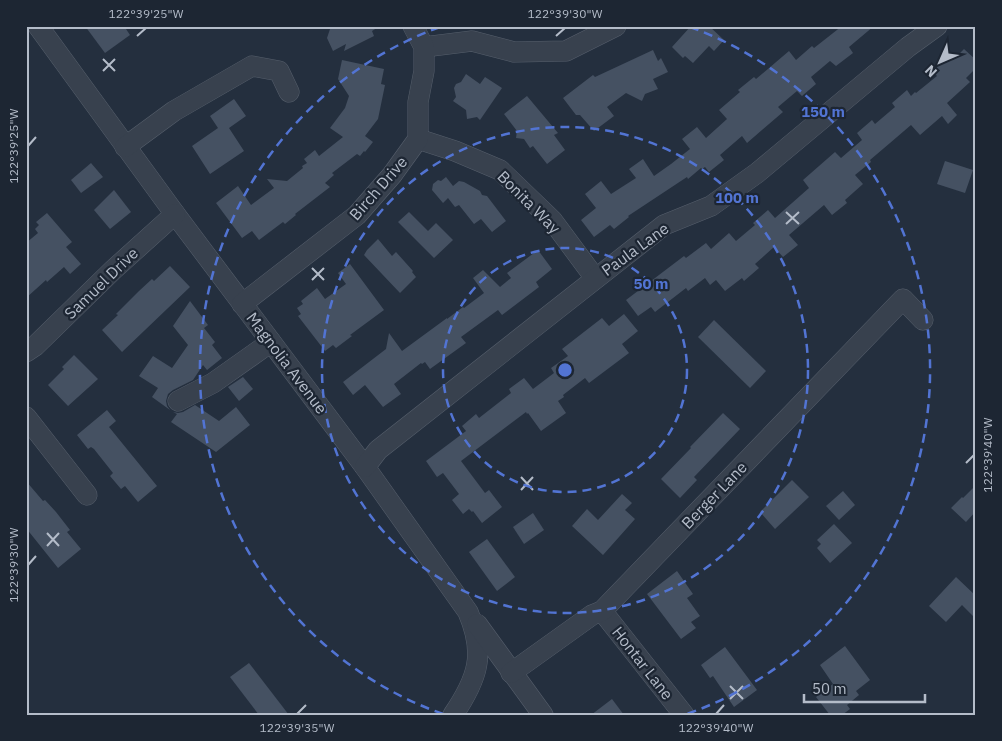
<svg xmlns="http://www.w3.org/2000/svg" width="1002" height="741" viewBox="0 0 1002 741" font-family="'IBM Plex Sans',sans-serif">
<rect width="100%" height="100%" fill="#242f3e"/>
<g fill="#455162">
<polygon points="85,26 124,26 130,35 105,53"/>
<polygon points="331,26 380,26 372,31 374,36 344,51 346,44 333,51 327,38"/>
<polygon points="691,26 709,26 724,40 714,51 709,46 693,63 685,56 683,58 672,47"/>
<polygon points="842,26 874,26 849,47 853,53 836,66 830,61 811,77 816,84 802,96 797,91 778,107 783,112 747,143 742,136 720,155 724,160 709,172 705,167 702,169 701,168 688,179 687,177 628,216 629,217 614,229 610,225 594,237 581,220 596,208 585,194 601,181 611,194 636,178 629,169 643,159 654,176 671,164 690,149 682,139 697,127 706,138 727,119 719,110 740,92 738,90 754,77 756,79 789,51 796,60 812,46 814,48"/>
<polygon points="964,49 976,60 976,68 966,78 970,82 947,103 957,115 948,124 942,116 920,135 911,125 890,143 870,160 871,162 855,175 863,184 845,200 847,203 832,215 824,205 789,235 798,245 783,257 774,247 755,264 759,268 744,281 742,278 725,291 716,280 710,285 705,278 688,291 686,288 655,312 651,307 638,316 626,300 684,256 686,258 706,243 711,249 729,233 736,241 755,225 753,223 768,210 775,218 809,188 803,180 835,152 841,158 862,140 857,133 872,120 875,124 895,107 892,103 907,90 911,96 915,92 916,93 937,76 931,69 945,56 949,60 951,58 953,60"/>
<polygon points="653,50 658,61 661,58 668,72 653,79 658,89 645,94 642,101 626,93 607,107 614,116 594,131 580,115 576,115 563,98 593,75 595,77"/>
<polygon points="342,60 384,69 381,84 385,85 378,119 365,136 373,142 365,152 364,151 360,156 357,154 332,173 334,175 325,183 330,187 295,214 296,215 285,224 283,222 259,240 252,231 242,238 216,203 238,186 251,205 274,188 267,179 287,181 303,168 302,166 307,163 304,159 315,150 319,156 343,137 330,128 345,108 349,96 338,79"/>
<polygon points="466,74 480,84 485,77 502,88 480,120 477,117 467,119 466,110 453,101 456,97 454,88 456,84 461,82"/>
<polygon points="527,96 558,133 554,135 565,150 547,164 533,146 530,148 524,139 516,138 517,131 504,114"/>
<polygon points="234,99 246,116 229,128 244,151 210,174 192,146 218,128 210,116"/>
<polygon points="945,161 973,170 965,193 937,184"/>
<polygon points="91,163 103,177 81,193 71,180"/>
<polygon points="446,177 453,186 459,181 464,182 480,191 482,195 487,196 506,221 492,232 481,219 474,224 459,205 455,207 448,198 443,203 432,190 433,184 438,180 441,181"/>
<polygon points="114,190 131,212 110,229 94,210"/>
<polygon points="409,212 428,231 436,223 453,240 434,258 398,222"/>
<polygon points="47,213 72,242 66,247 81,264 70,274 64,267 47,282 46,280 26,298 26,243 38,233 35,229 39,225 36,222"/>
<polygon points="378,239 392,256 396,252 413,271 412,272 416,277 400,293 364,255 367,250"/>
<polygon points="538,250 552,269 536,282 539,287 502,315 498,310 461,337 466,343 430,369 425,362 422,364 421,363 394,384 401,394 383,407 365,385 353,395 343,382 386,349 389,333 402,351 447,318 447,319 463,307 464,308 484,293 473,278 483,270 500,287 511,278 507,273"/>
<polygon points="350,264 384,310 350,335 352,336 336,348 333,345 325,351 298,316 301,314 297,308 303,304 301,301 317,288 325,299 346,284 338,273"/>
<polygon points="170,266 190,287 122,352 102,330 118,315 116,314 139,291 152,279 154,281"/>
<polygon points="190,301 208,325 204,328 215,342 212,345 222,358 207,370 203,365 193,380 173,390 168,394 166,401 167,406 170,410 152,397 158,388 139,376 153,356 172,368 188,345 173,326"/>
<polygon points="624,314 638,331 622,344 629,353 589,383 585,378 563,395 564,397 558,401 566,413 541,431 528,413 527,414 526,412 461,461 485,493 489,490 502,507 482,523 473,511 472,512 469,509 463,514 452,500 459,494 443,473 437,477 426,461 466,431 462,426 476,414 479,418 511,393 509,389 524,378 533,389 554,373 551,368 568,356 562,349 602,318 609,326"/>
<polygon points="714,320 766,371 750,388 698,337"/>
<polygon points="74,355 98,379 68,406 48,385 64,369 62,367"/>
<polygon points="243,377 253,389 239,401 228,387"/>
<polygon points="195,405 219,421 236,407 250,425 216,452 171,422 177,414 173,412 178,413 183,412"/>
<polygon points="107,410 116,421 109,427 157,486 138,502 125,486 121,489 110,476 113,473 94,449 91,447 88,449 77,435"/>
<polygon points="723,413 740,429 694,477 697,480 680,498 661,479 691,448 690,447"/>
<polygon points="792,480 809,497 775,529 760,512"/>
<polygon points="26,481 43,501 45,500 56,512 70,530 67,532 81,549 58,568 26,528"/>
<polygon points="976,485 976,511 966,522 951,508 962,497 963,498"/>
<polygon points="843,491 855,505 839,520 826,506"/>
<polygon points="622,494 632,503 625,510 635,519 603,555 572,526 587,509 598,520"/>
<polygon points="533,513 544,530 524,544 513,527"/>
<polygon points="834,524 852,543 830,563 817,548 821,544 817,540"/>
<polygon points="487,539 515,577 497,591 469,552"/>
<polygon points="677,571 693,594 687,598 700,616 691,622 696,628 681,639 647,594"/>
<polygon points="956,577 976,596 976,619 962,605 946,622 929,606"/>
<polygon points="845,646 870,680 856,691 859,695 847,705 850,709 842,715 830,715 816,697 833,684 820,665"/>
<polygon points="725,647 757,690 734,707 713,676 710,678 701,665"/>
<polygon points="249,663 289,715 259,715 230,677"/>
<polygon points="612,699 624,715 591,715"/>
</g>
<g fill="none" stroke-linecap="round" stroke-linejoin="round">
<defs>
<g id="minor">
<path d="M38 26 175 214 365 467 468 612C486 654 478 678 453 715"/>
<polyline points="424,47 472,41 514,52 566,51 616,26"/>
<polyline points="418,139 455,151 500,170 552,220 595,278"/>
<polyline points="125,147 174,111 252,66 279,71 289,92"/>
<polyline points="242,304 357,215 392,175 418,139 418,102 424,71 424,47 413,26"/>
<polyline points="26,352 35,346 113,270 175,214"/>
<polyline points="178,401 213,383 271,342"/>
<polyline points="26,417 87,495"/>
<polyline points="365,467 378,450 664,225 711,206 757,173 908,47 937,26"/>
<polyline points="602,611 684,715"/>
<polyline points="477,624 543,715"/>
<polyline points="511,673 592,615 602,611 903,299 923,320"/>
</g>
</defs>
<use href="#minor" stroke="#565f6c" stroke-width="21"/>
<use href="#minor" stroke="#38414e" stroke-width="20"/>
</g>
<path fill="none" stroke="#b4bcc9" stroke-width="2" d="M137 36 146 28M556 36 565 28M103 59 115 71M103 71 115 59M28 146 36 137M786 212 799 224M786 224 799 212M312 268 324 280M312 280 324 268M966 463 974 455M521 477 533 490M521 490 533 477M47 533 59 546M47 546 59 533M28 565 36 556M730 686 743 699M730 699 743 686M297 714 306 705M716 714 724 705"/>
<g fill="none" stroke="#5274d3" stroke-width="2.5" stroke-dasharray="9 6">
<circle cx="565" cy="370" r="122"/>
<circle cx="565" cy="370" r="243"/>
<path d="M443 714A365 365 0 0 1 440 27M690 27A365 365 0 0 1 687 714"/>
</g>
<g text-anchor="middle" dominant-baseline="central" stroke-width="4.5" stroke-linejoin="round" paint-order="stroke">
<g font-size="16" fill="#b4bcc9" stroke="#1d2633">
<text transform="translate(378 188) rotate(-49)">Birch Drive</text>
<text transform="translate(529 202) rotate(45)">Bonita Way</text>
<text transform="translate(635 249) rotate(-36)">Paula Lane</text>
<text transform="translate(101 283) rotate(-44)">Samuel Drive</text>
<text transform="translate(287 363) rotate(53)">Magnolia Avenue</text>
<text transform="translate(714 495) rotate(-46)">Berger Lane</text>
<text transform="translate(643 663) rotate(52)">Hontar Lane</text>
</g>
</g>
<circle cx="565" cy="370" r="8" fill="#5274d3" stroke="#1d2633" stroke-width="2.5"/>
<g font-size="15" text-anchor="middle" font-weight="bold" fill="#5274d3" stroke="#1d2633" stroke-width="4.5" stroke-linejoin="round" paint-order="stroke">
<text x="823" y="117">150 m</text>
<text x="737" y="203">100 m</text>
<text x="651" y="289">50 m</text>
</g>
<rect width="1002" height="741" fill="none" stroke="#1d2633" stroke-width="55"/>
<g transform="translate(940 62) rotate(225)" stroke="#1d2633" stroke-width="4" paint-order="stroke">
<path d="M0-4L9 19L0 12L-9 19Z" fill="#b4bcc9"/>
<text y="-8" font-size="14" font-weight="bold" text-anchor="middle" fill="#b4bcc9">N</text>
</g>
<path d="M804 694v8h121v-8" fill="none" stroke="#b4bcc9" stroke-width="2.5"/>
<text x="812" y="694" font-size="15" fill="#b4bcc9" stroke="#1d2633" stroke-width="4" paint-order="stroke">50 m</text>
<rect x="28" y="28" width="946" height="686" fill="none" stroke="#b4bcc9" stroke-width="2"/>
<g font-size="12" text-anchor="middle" fill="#b4bcc9">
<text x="146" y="18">122°39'25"W</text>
<text x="565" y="18">122°39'30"W</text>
<text transform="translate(14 146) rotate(-90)" y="4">122°39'25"W</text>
<text transform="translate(988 455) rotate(-90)" y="4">122°39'40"W</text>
<text transform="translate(14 565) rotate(-90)" y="4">122°39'30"W</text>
<text x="297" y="732">122°39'35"W</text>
<text x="716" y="732">122°39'40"W</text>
</g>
</svg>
